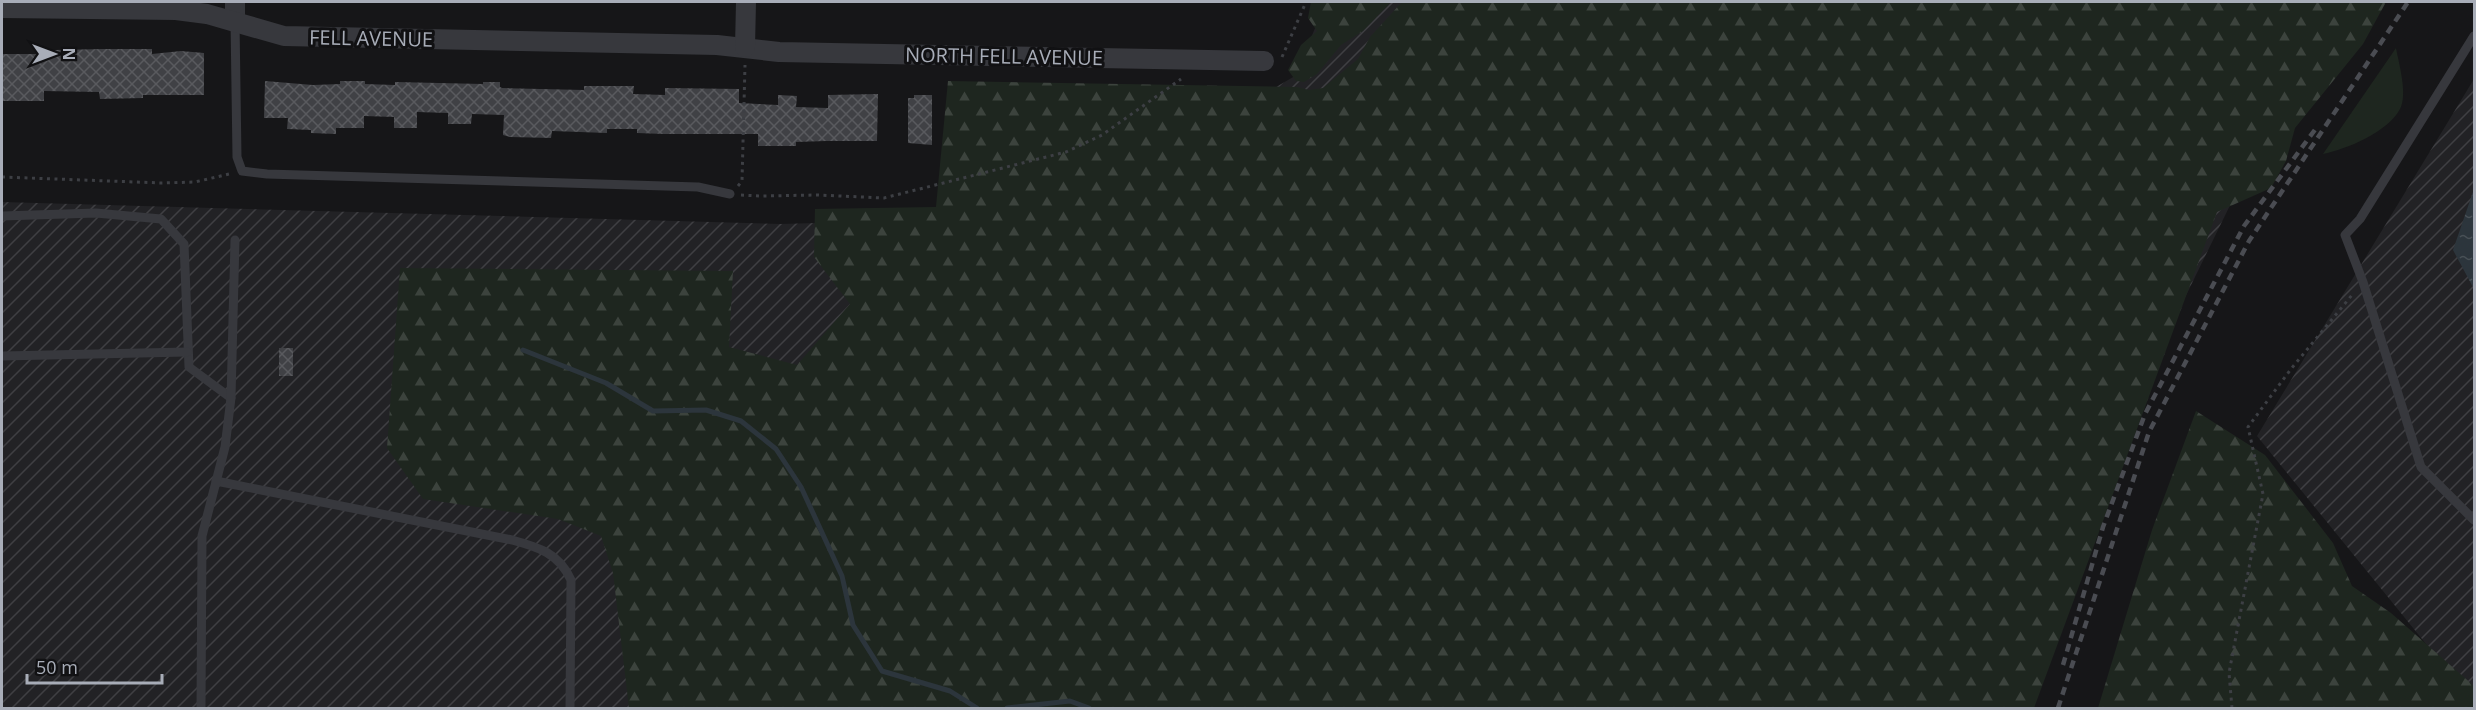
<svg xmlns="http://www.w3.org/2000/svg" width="2476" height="710" viewBox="0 0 2476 710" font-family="'Open Sans',sans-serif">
<defs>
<pattern id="industrial-furrows" width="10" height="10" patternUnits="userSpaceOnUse" patternTransform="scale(1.5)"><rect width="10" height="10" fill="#222225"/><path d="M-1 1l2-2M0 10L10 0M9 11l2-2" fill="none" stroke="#3f3f43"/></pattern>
<pattern id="forest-firs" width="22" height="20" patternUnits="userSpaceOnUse" patternTransform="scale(1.5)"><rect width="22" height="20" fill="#1e261f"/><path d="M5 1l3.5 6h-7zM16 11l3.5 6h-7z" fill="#3c433d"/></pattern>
<pattern id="water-ripples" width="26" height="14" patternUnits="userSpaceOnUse" patternTransform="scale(1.5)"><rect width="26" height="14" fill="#2c353c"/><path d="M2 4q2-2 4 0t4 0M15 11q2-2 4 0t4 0" fill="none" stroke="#485056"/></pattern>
<pattern id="building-cross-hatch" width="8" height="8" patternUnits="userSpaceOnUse" patternTransform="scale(1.5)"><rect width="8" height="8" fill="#404145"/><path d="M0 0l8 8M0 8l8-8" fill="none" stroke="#595a5e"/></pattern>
</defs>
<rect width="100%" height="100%" fill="#161618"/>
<g fill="url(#industrial-furrows)">
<polygon points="1326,2 2362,2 2236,193 2089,494 2023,708 2,708 2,202 780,224 968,219 1159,155 1295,76"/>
<polygon points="2474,79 2474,703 2257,436"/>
</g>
<path fill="#1e261f" d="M2396 48C2399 64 2408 95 2400 109 2388 132 2347 149 2323 154Z"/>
<g fill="url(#forest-firs)">
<polygon points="1311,2 1391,2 1363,31 1341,45 1317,74 1304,82 1296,81 1288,70 1301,45 1317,31 1308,18"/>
<polygon points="1402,2 2386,2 2363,44 2295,128 2286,161 2271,188 2217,212 2034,708 629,708 613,573 601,536 558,519 423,499 387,448 400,268 733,271 729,347 797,365 850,304 814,257 815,209 936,207 948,81 1297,87 1309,90 1323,88 1358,59 1370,37"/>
<polygon points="2196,411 2265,455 2333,543 2352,586 2391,613 2474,686 2474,704 2472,708 2098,708 2152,530"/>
</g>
<polygon fill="url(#water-ripples)" points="2474,189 2474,289 2453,250"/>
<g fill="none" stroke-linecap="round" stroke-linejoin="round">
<g stroke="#2c353c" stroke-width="5">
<polyline points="523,350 606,383 653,411 706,410 741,421 776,449 801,487 842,576 853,625 882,671 950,691 977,708"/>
<polyline points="1007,708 1070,701 1089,708"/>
</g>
</g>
<g fill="url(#building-cross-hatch)">
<polygon points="103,49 152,49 152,54 181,51 204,53 204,95 143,95 143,98 100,99 99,92 44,91 44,101 2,101 2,54 55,54 55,50"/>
<polygon points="265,81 313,85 340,84 340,81 365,81 365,84 395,85 395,82 483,84 483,82 500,82 500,87 502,88 584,90 584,86 634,86 633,94 665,95 665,88 739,89 739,103 778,105 778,95 797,96 796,107 828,108 828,95 878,94 877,141 826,141 796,142 796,146 758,146 758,134 664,134 637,133 637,129 607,129 607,133 552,131 551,138 510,137 503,135 504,115 472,114 471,124 448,124 448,113 417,112 417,128 394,128 394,117 364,116 364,128 336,128 336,134 311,133 311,130 287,129 288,118 264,118"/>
<polygon points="914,95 932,95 932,145 908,143 908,98 914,98"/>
<rect x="279" y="348" width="14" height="28"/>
</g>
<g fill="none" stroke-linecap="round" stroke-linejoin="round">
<g stroke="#3d3f44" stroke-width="3" stroke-dasharray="3 4.5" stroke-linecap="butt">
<polyline points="1282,57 1306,2"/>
<polyline points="2,177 162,183 195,182 229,174"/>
<polyline points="738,186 742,181 745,65"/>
<polyline points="741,195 760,196 818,195 884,198 1066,152 1102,135 1181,79"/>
<polyline points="2232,708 2229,673 2263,494 2248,427 2291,369 2352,295"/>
</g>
<g stroke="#37383d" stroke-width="9">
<polyline points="235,21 237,157 242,171 267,174 698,187 730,194"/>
<polyline points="2474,36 2360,219 2345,235 2363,282 2421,467 2474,520"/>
<polyline points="2,216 96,213 161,219 184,244 189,367 231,398"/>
<polyline points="2,356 187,352"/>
<path d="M216 481 512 540C538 547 559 553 571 580L570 708"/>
<polyline points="201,708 202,536 225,447 231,398 235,240"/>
</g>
<g stroke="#37383d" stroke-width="20">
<polyline points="235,2 235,21"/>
<polyline points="2,8 176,10 207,14 284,36 717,45 779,52 1264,61"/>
<polyline points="745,47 746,2"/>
</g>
<g stroke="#4a4c52" stroke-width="4.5" stroke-dasharray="8 6" stroke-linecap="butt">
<polyline points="2063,665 2103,527 2145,414 2244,226 2317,127"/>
<polyline points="2058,708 2149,432 2249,241 2408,2"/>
</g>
</g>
<g text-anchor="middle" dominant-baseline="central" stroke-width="6" stroke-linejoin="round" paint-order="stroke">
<g font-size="20" fill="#a8adb8" stroke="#111113">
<text transform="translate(371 38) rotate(1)">FELL AVENUE</text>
<text transform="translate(1004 56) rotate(1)">NORTH FELL AVENUE</text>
</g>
</g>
<rect width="2476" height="710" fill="none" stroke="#a8adb8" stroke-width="6"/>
<g transform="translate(54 54) rotate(90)" stroke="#111113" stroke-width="4.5" paint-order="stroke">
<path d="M0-4.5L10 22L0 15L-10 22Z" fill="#a8adb8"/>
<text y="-9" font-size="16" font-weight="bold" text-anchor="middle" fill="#a8adb8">N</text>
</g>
<path d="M27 674v9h135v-9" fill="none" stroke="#a8adb8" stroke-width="3"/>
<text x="36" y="674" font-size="18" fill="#a8adb8" stroke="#111113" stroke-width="4.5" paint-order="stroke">50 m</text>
</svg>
